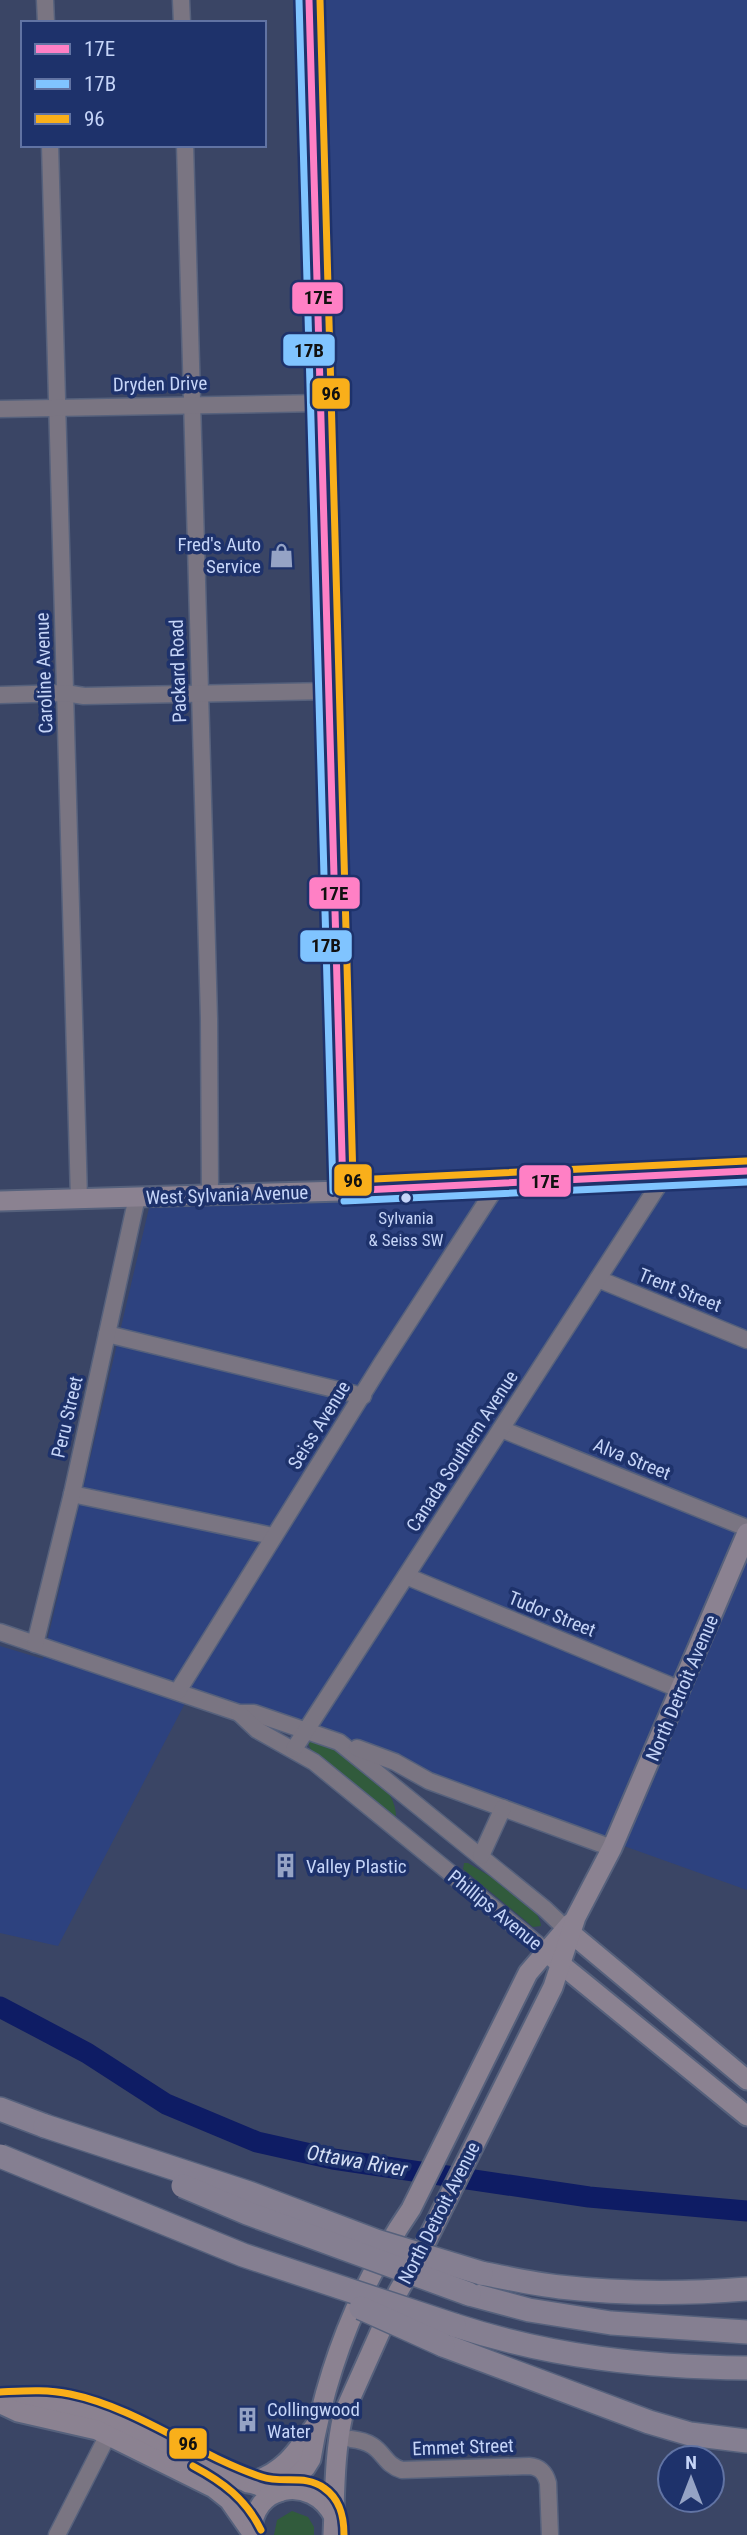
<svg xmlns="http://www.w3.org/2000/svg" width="747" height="2535" viewBox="0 0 747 2535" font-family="'Roboto Condensed',sans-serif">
<rect width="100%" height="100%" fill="#3a4565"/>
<polygon fill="#2d427f" points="318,0 747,0 747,1890 303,1731 193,1688 58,1946 0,1933 0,1646 43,1659 149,1208 355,1201"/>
<g fill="#315b3c">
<path d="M311 1739C342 1753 396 1779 396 1817L313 1754 307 1741Z"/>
<path d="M464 1863H468C487 1875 540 1903 541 1926L533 1927 463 1869Z"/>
<polygon points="292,2511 308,2517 314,2527 314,2535 274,2535 277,2520"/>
</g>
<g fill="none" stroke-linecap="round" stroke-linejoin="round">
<polyline stroke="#0e1c64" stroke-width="21" points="0,2007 87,2053 166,2104 257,2142 333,2159 589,2197 747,2211"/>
<defs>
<g id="minor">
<polyline points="45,0 46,23"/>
<polyline points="181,0 182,23"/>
<polyline points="309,0 343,1191"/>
<polyline points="50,145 79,1199"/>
<polyline points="185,145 209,1019 210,1195"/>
<polyline points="0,409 321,403"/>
<polyline points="0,695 65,693 84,696 329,691"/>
<polyline points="598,1279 747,1340"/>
<polyline points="107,1334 363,1396"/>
<polyline points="501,1429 747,1528"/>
<polyline points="72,1494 273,1536"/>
<polyline points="406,1576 681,1690"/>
<polyline points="0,1632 239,1713 254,1713 339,1742 545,1909 566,1929"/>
<polyline points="35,1644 72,1494 137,1197"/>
<polyline points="178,1691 382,1363 498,1184"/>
<polyline points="239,1713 257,1730 314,1762 546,1951"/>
<polyline points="357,1748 395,1762 429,1781 612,1848"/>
<polyline points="294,1749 665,1175"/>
<polyline points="481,1856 503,1808"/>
<path d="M351 2439C386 2443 379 2463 402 2470L529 2466C540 2467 545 2472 548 2483L550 2535"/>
<polyline points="57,2535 113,2425"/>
</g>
<g id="major">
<polyline points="0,1201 343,1191 747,1171"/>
<polyline points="566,1929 747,2080"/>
<polyline points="552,1957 747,2116"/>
<path d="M0 2403C91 2390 145 2439 223 2473 241 2481 260 2486 279 2492"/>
<polyline points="1,2404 18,2412 97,2430 214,2488 229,2500 252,2533"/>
<path d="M248 2483C282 2474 295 2454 314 2427"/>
<path d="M283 2490 306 2467 311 2459C326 2369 359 2285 411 2209L528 1973 571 1923"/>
<path d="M252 2535C250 2484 312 2473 334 2517"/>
<path d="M333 2535C335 2494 334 2455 343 2415L398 2292 425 2244 553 1987 576 1917 612 1848 747 1533"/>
</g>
<g id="highway">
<polyline points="0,2109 45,2126"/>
<path d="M481 2273C507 2278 533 2284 560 2287 622 2294 685 2294 747 2289"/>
<polyline points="469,2294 529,2310 611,2323 747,2332"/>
<path d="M454 2325C552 2357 645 2367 747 2368"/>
<polyline points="443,2345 649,2422 690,2434 747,2441"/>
</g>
</defs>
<use href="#minor" stroke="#56617c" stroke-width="19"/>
<use href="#major" stroke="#56617c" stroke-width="23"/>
<use href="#highway" stroke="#56617c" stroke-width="26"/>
<use href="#minor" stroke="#7a7582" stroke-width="16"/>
<use href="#major" stroke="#8b8291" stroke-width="19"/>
<use href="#highway" stroke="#857f91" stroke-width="23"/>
<defs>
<g id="highway-bridge">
<polyline points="45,2126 249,2193 376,2241 481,2273"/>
<polyline points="0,2156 243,2255 454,2325"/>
<polyline points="183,2186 247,2213 469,2294"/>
<polyline points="361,2308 443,2345"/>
</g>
</defs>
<use href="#highway-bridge" stroke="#56617c" stroke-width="26" stroke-linecap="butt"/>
<use href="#highway-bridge" stroke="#857f91" stroke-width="23"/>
<defs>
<g id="bus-1">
<polyline points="309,0 343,1191"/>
<polyline points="343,1191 747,1171"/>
</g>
<g id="bus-2">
<polyline points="299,0 333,1191"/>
<polyline points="344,1201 747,1182"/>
</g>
<g id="bus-3">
<polyline points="320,0 353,1180 746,1161"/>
<path d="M0 2392C23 2391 46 2389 70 2394 138 2408 196 2455 262 2477 282 2484 306 2474 324 2488 340 2499 344 2516 344 2535"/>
<path d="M193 2466C223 2482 246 2499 261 2530"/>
</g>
</defs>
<use href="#bus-1" stroke="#1e326b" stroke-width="12"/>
<use href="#bus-2" stroke="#1e326b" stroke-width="12"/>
<use href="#bus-3" stroke="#1e326b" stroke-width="12"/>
<use href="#bus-1" stroke="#ff80c5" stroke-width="7"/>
<use href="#bus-2" stroke="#80c4ff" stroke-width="7"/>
<use href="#bus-3" stroke="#f9af1a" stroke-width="7"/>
</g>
<defs>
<symbol id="shop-bare" viewBox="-9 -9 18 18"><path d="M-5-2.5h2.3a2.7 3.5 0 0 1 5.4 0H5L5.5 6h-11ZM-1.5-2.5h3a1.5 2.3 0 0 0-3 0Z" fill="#95a3c5" stroke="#1e326b" stroke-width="2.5" paint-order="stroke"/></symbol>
<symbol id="building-bare" viewBox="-9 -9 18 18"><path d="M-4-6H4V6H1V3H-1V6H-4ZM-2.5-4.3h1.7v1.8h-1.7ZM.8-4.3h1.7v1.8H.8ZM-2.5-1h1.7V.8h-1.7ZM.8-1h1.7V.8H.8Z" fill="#95a3c5" stroke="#1e326b" stroke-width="2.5" paint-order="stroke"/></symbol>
</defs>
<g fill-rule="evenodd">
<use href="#shop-bare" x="264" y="538" width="35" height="35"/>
<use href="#building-bare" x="268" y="1848" width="35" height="35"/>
<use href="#building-bare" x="230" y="2402" width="35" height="35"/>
</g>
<circle fill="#c6d5f8" stroke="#1e326b" stroke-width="2.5" cx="406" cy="1198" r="6"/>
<g text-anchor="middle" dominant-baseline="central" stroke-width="7" stroke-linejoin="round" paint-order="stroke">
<g font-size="17" fill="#c6d5f8" stroke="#1e326b">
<text x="406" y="1218">Sylvania<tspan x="406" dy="22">&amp; Seiss SW</tspan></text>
</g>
<g font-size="19" fill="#c6d5f8" stroke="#1e326b">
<text transform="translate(160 384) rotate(-1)">Dryden Drive</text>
<text transform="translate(178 671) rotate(-92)">Packard Road</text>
<text transform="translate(44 673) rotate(-92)">Caroline Avenue</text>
<text transform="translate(227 1195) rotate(-2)">West Sylvania Avenue</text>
<text transform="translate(680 1290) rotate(22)">Trent Street</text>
<text transform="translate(67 1417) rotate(-77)">Peru Street</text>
<text transform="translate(319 1425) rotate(-58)">Seiss Avenue</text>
<text transform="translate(462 1451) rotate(-57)">Canada Southern Avenue</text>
<text transform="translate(632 1459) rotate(22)">Alva Street</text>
<text transform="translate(552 1614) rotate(22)">Tudor Street</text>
<text transform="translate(682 1688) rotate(-67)">North Detroit Avenue</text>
<text transform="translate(495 1910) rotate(39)">Phillips Avenue</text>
<text transform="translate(439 2213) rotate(-63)">North Detroit Avenue</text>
<text transform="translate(463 2447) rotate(-2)">Emmet Street</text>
</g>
<g font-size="19" fill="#c6d5f8" stroke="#1e326b" text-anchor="start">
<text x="261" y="544" text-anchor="end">Fred's Auto<tspan x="261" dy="22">Service</tspan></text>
<text x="306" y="1866">Valley Plastic</text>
<text x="267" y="2409">Collingwood<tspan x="267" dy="22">Water</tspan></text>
</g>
<g font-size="21" font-style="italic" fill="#d5dff5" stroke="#1e326b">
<text transform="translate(357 2161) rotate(10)">Ottawa River</text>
</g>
</g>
<g stroke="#1e326b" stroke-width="2.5">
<rect x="291" y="281" width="53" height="34" rx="7" fill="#ff80c5"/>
<rect x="282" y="333" width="54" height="34" rx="7" fill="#80c4ff"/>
<rect x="311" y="377" width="40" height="33" rx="7" fill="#f9af1a"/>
<rect x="308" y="876" width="53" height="34" rx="7" fill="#ff80c5"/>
<rect x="299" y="929" width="54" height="34" rx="7" fill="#80c4ff"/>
<rect x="333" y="1163" width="40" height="34" rx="7" fill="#f9af1a"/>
<rect x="518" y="1164" width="54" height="34" rx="7" fill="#ff80c5"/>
<rect x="168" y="2427" width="40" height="33" rx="7" fill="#f9af1a"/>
</g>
<g font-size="19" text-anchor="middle" font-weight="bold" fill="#111">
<text x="318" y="304">17E</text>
<text x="309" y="357">17B</text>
<text x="331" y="400">96</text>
<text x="334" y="900">17E</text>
<text x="326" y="952">17B</text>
<text x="353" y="1187">96</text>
<text x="545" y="1188">17E</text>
<text x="188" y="2450">96</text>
</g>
<rect x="21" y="21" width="245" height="126" fill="#1e326b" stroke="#6173a3" stroke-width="2"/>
<rect x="35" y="44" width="35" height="10" fill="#ff80c5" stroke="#6173a3" stroke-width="2"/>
<text x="84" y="56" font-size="21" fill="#c6d5f8">17E</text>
<rect x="35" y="79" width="35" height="10" fill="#80c4ff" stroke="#6173a3" stroke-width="2"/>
<text x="84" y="91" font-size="21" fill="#c6d5f8">17B</text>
<rect x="35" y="114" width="35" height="10" fill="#f9af1a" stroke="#6173a3" stroke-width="2"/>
<text x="84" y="126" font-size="21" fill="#c6d5f8">96</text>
<g transform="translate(691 2479)"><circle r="33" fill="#1e326b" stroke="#6173a3" stroke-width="2"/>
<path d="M0-5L12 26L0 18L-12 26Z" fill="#95a3c5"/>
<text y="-10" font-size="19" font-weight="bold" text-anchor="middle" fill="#c6d5f8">N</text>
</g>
</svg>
